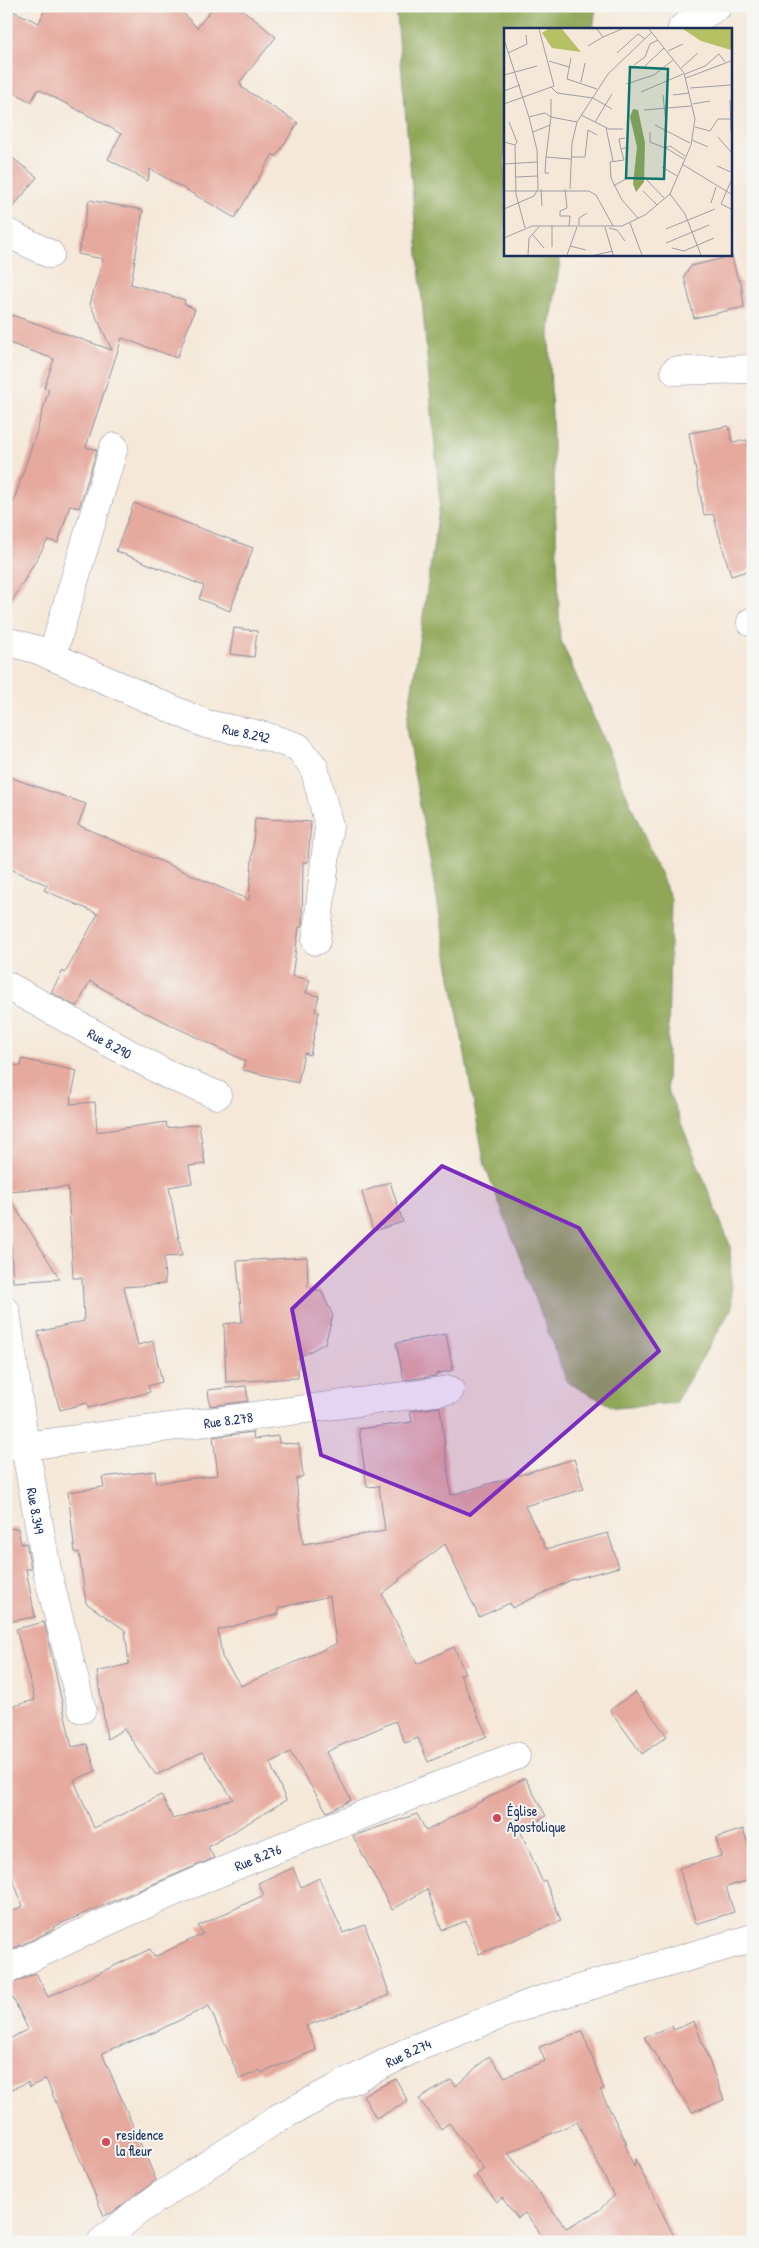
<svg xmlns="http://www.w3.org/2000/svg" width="759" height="2248" viewBox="0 0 759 2248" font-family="'Patrick Hand',sans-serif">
<rect width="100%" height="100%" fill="#f6f6f2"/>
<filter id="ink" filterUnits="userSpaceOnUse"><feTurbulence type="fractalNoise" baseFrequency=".02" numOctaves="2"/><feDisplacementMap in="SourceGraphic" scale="10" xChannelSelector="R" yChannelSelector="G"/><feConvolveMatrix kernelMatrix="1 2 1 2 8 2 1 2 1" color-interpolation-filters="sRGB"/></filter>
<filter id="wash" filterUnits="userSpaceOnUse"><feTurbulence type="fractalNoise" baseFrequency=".0096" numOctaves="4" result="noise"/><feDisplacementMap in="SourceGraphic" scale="20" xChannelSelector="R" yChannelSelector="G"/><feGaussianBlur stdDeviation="1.12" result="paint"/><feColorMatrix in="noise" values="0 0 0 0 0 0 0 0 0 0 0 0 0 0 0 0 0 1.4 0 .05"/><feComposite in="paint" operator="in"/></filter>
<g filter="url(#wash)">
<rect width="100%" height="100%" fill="#f5e8d8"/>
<polygon fill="#90a759" stroke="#566b5c" points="396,6 596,6 593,29 505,29 505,254 561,254 549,335 560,638 671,899 667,1088 730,1245 732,1308 675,1403 615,1408 567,1382 485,1166 406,728 440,503"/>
<g id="blocks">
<g fill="#e6a99d" fill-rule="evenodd">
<polygon points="46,6 177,6 197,28 214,6 238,6 276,37 239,83 242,85 241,87 298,123 276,157 273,154 235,218 150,169 148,181 108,159 121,134 99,121 38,89 31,102 6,88 6,8 39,23"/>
<polygon points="6,153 37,177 6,216"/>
<polygon points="89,200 143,210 131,284 185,300 184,304 195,309 177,358 122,338 86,447 97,450 79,508 70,505 58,543 48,540 6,611 6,500 13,503 35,437 49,389 44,388 54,359 6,342 6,330 12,315 112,350 90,304 103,259 78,254"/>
<polygon points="732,256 737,277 741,283 744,307 694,318 684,276 691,266"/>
<polygon points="729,426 732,442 747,440 753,471 753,569 731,576 713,514 704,515 689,433"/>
<polygon points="134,503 253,548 230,611 199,599 204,586 116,551"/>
<polygon points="234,628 257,631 254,657 230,654"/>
<polygon points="6,776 86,804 78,825 249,900 255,818 311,822 308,862 303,862 302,927 299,927 292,976 310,980 306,993 319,996 315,1011 319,1012 310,1055 304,1053 298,1083 243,1070 245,1061 147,1013 146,1014 90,981 77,1007 51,992 63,971 65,973 98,914 44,890 47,885 6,867"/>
<polygon points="22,1059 77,1071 70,1104 95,1102 97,1132 166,1122 167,1128 199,1124 205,1164 189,1166 192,1183 169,1187 182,1256 164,1257 165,1284 124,1287 138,1345 153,1341 162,1382 148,1386 150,1392 88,1408 87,1403 60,1410 38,1332 84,1321 82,1278 73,1278 68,1187 6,1191 6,1064 21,1066"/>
<polygon points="390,1182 403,1222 373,1231 362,1192"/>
<polygon points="8,1196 60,1279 13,1282"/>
<polygon points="307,1257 308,1287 322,1292 333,1316 325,1343 298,1358 298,1378 226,1382 224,1324 242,1322 237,1261"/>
<polygon points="446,1334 453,1370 436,1374 436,1376 404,1380 396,1343"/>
<polygon points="246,1386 248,1401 210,1406 208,1390"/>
<path d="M440 1407 451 1495 574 1459 584 1489 525 1506 546 1549 608 1533 619 1567 571 1580 512 1608 510 1603 479 1617 445 1544 399 1579V1581L382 1594 417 1664 454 1647 465 1673 460 1675 487 1736 428 1762 418 1738 405 1743 395 1721 326 1752 351 1800 327 1812 290 1752 270 1763 286 1800 208 1847 214 1858 53 1927 54 1929 11 1950 6 1939V1914L23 1906 6 1861V1708L35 1700 16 1629 44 1622 72 1747 87 1744 96 1771 74 1780 94 1828 161 1795 173 1819 233 1799 202 1752 156 1775 124 1729 107 1739 97 1672 129 1664 125 1630 86 1603 79 1552 75 1553 68 1492 104 1487 102 1477 155 1471 156 1483 218 1475 213 1437 253 1432 254 1439 278 1436 279 1443 299 1444 303 1476 296 1479 303 1544 385 1531 379 1486 367 1487 359 1429 412 1422 410 1411ZM330 1596 336 1644 241 1686 222 1657 218 1630 279 1614 278 1608Z"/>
<polygon points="18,1528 21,1544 26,1543 31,1569 26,1569 35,1617 6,1622 6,1529"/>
<polygon points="635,1692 667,1736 642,1754 610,1710"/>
<polygon points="525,1778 546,1816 520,1830 542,1881 545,1880 561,1921 479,1954 466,1921 442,1930 427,1889 392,1910 353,1836 417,1814 426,1831"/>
<polygon points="743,1829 753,1859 753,1879 726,1887 734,1912 696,1924 679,1868 721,1856 716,1838"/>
<polygon points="293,1868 301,1887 319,1878 343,1933 365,1925 390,1995 306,2026 316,2050 262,2073 260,2070 240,2079 209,2006 155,2032 102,2053 156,2180 113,2212 104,2216 46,2079 30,2087 28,2082 6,2092 6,2041 28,2029 7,1986 36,1973 48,1997 150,1949 154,1957 203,1934 198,1926 264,1895 258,1883"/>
<polygon points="694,2021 724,2100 692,2112 644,2037 672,2026 674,2030"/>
<path d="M582 2031 604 2089 600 2090 627 2144H625L634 2167 635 2159 677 2242H539L545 2239 525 2213 518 2218 502 2198 497 2202 476 2175 484 2169 449 2123 441 2129 419 2099 451 2080 456 2086 489 2056 505 2077 545 2061 539 2047ZM577 2122 614 2196 598 2211 566 2228 508 2153Z"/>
<polygon points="396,2079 408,2102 376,2118 363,2095"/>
</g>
</g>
</g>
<g filter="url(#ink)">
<use href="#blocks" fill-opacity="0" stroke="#888c9b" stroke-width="1"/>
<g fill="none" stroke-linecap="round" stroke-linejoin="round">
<defs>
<g id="street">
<polyline points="682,28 718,6"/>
<polyline points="6,232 50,254"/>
<polyline points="675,371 753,369"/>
<polyline points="751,622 753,621"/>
<path id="s1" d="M6 641 38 650 206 724 265 736 298 747 314 767 329 826 316 941"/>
<polyline points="52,656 114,447"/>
<path id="s2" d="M6 985 168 1075 217 1095"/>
<path id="s3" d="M6 1311 25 1446 48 1575 82 1709"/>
<path id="s4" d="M6 1445 25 1446 450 1390"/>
<path id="s5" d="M6 1970C171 1887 344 1821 516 1756"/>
<path id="s6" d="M101 2242 138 2211 278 2118 413 2049 534 2002 753 1938"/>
</g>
</defs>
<use href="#street" stroke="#888c9b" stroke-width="29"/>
<use href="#street" stroke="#fff" stroke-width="28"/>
</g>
</g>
<path fill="#7b2cbf" fill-opacity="0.2" stroke="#7b2cbf" stroke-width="4" stroke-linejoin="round" d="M442 1166 579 1228 659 1351 470 1515 321 1455 292 1309Z"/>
<g fill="#d1495b" stroke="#f6f6f2" stroke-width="2">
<circle cx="497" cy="1818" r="5"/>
<circle cx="106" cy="2142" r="5"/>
</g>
<g text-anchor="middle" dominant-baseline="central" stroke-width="4" stroke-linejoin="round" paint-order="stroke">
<g font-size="14" fill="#1b2f5e" stroke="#f6f6f2">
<text stroke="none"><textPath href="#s1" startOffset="258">Rue 8.292</textPath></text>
<text stroke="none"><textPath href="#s2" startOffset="119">Rue 8.290</textPath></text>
<text stroke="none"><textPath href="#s4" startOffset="224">Rue 8.278</textPath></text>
<text stroke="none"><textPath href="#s3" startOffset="202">Rue 8.349</textPath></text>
<text stroke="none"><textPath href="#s5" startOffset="276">Rue 8.276</textPath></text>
<text stroke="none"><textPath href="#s6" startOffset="362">Rue 8.274</textPath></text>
</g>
<g font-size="14" fill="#1b2f5e" stroke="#f6f6f2" text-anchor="start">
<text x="507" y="1810">Église<tspan x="507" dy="16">Apostolique</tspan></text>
<text x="116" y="2134">residence<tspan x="116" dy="16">la fleur</tspan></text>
</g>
</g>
<g transform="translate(504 28)">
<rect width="228" height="228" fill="#f5e8d8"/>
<path d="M44 1H58L77 24 48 20 38 5ZM179 1H227V22L197 13Z" fill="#b5c163"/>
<path d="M129 81 134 82 141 115 140 154 132 164 129 156 133 119 126 89Z" fill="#90a759"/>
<path fill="none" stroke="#9e9ea7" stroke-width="1" d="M93 1 99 9 118 1M0 11 25 89M84 18 99 9M164 23 179 16M4 25 23 16 22 7M113 25 134 6 141 11M67 30 63 51 93 61M45 33 65 39M130 37 141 29 146 16 154 12M140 39 160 20M177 40 194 25M181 46 201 38 215 26 221 34M0 47 33 38M182 50 227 33M77 54 81 35M122 56 150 47 169 32M47 59 53 65 89 70 108 81M186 60 227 57M0 63 16 57M137 64 179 46M159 67 162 96M169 67 185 65M47 71V89L73 94M226 72 227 104M0 76 50 58 35 1M189 76 206 73M140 82 187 78M77 87 105 101H119M91 94 108 66M151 97 186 115M191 99 206 103 214 91H227M102 100 109 133M29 104 46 97M146 104V114L161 120 166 118 181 128M214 109 227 124M188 112 204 119M0 114 11 117 13 114 5 94M11 117 12 166 21 200M124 119 117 121 120 132 106 134 107 150 118 172 134 190M162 120 180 131M117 121 115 111 121 110M42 129 41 145H45M67 129H81L84 102 93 107M0 136 33 134M178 136 227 166M213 138 227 144M158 139 173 148M12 149 34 148M143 152 160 170M227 153 217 176 227 181M109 158 126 149M34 161 33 122 25 89 41 85 47 89 42 129 67 131M37 161 38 178M61 161 63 180 56 183V188H66L65 198M66 161 68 115 73 94 104 46 148 4M0 163H85L92 167 109 198M139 163 153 177M166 166 181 186 197 227M207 175 212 159M0 181 30 168 34 161M126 195 138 227M75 197V190L83 185M101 199 109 227M105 200 113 202 121 213M162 201 211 181M28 206 40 220M0 210 28 198H118L141 187 166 166 187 117 191 91 180 45 145 1M162 215 205 197M66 218 82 222M48 219V197M168 220 180 223 210 210M24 227 25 210 35 199M63 227 73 199M91 227 109 223"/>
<path fill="#0f766e" fill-opacity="0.15" stroke="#0f766e" stroke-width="2.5" d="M126 39 164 41 160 151 122 150Z"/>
<rect width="228" height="228" fill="none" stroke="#1b2f5e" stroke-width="2.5"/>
</g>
<rect width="759" height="2248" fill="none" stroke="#f6f6f2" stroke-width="25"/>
</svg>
